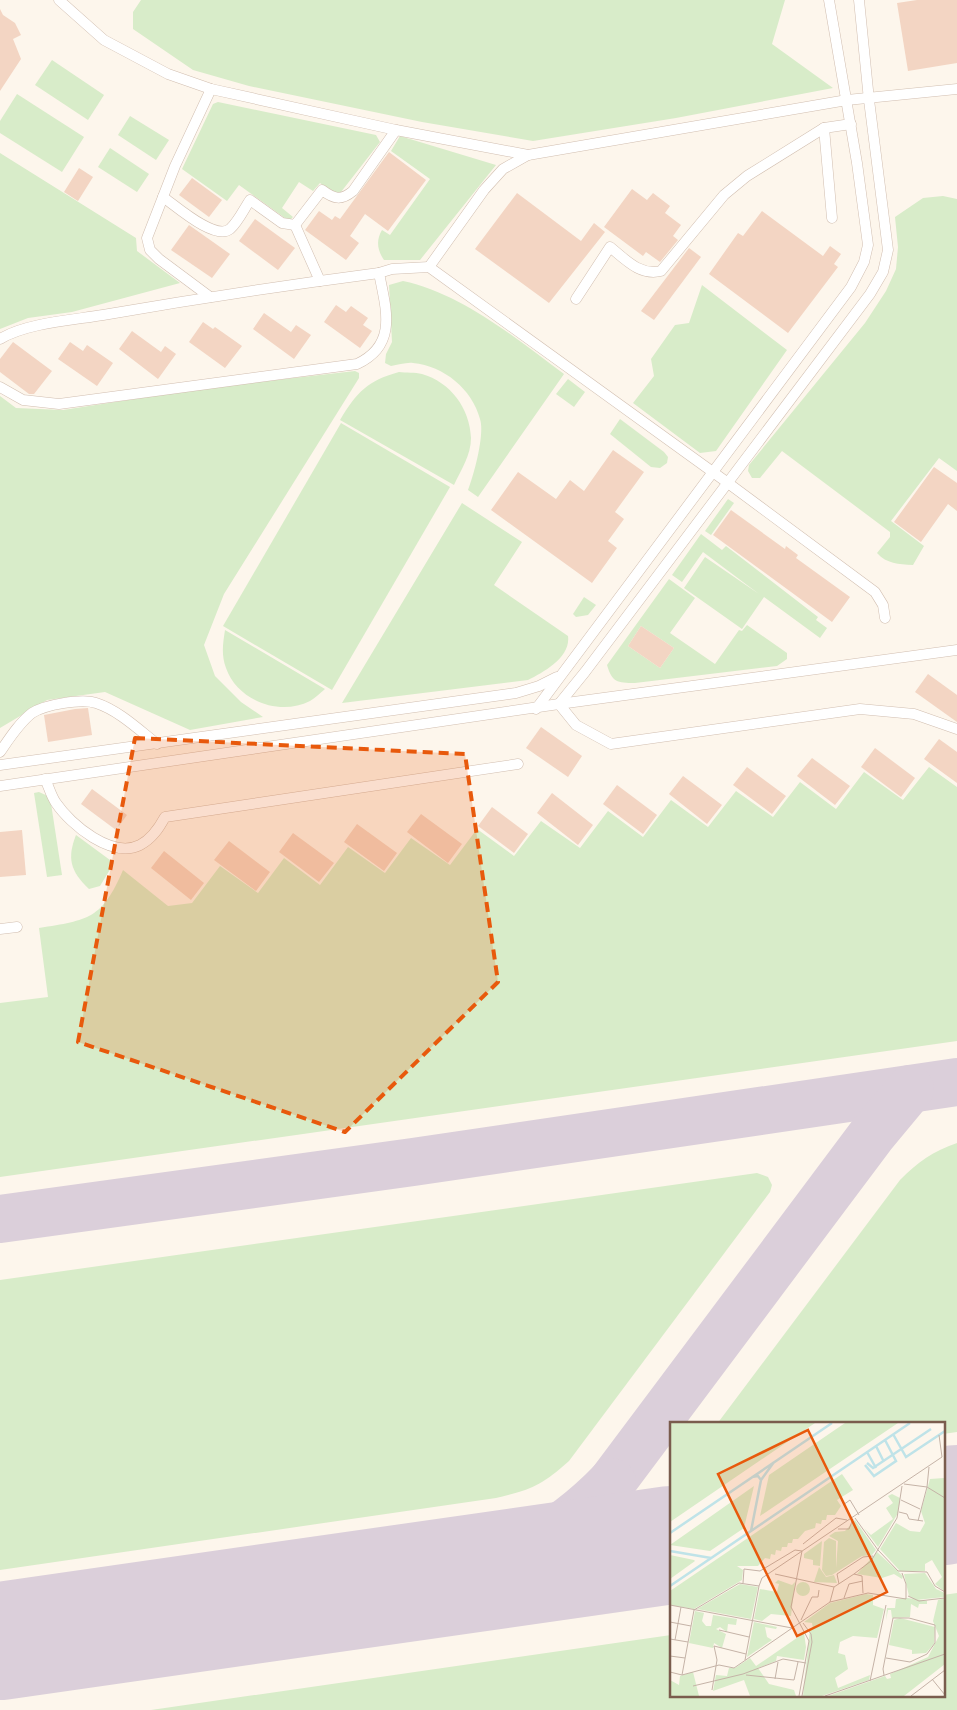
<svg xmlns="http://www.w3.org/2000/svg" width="957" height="1710" viewBox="0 0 957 1710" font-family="Arial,sans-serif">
<rect width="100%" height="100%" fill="#fdf6ec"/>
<g fill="#d8ecc9" fill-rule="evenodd">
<polygon points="141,0 785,0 772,44 833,88 676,118 533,141 422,122 249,86 193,70 133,29 133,12"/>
<polygon points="52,60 104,95 88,120 35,85"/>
<polygon points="17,94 84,137 62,172 0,133 0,121"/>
<polygon points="218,102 376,135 380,142 341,192 335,194 320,183 313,191 299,182 282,208 293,217 289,221 239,185 227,201 182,169 213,104"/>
<polygon points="130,116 169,140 156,160 118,135"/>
<path d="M400 136 496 165 420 260H384C377 250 376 240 382 230L390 235 430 179 391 151Z"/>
<polygon points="110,148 149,174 137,192 98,167"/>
<polygon points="0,153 136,238 137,251 180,283 72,312 28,318 0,329"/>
<path d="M943 196 957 199V471L939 458 891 521 924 546 913 565C898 564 887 564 877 553L890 537V532L782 451 760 478H752L748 471 749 465 865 323 886 291 896 269 898 247 895 217 923 198Z"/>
<path d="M403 281C461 293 517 339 564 374L478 497 468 490C474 475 485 434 480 419 472 389 444 366 413 363 407 362 398 365 391 366L385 363 386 354 392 342 389 285Z"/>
<polygon points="702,285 787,350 716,451 700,453 633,403 654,376 651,359 675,325 689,323"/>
<polygon points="355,371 359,373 359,378 224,594 204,645 215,676 241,702 263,717 190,730 105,692 47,700 0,728 0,396 16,408 63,410 206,388"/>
<path d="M399 372C406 373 415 372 422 374 450 382 470 408 471 438 471 455 461 470 454 485L340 420C357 392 367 381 399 372Z"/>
<polygon points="568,379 585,392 574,407 556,394"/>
<polygon points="620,419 664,452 668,457 667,463 660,468 651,467 610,434"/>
<polygon points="341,423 450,487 332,690 223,626"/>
<polygon points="728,499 734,503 711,535 705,531"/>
<path d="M462 503 522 542 494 585 568 636C571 657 544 672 528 680L342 703Z"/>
<polygon points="701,534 722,550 726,546 818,617 816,620 827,628 820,638 764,597 742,629 684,588 705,557 759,594 703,552 682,582 672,575"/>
<path d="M669 579 695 598 670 633 715 664 739 630 742 631 747 625 787 653V659L777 666 635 683C617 683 612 682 607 665ZM641 626 674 648 660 668 628 646Z"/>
<polygon points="584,597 596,605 588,615 576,617 573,614"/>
<path d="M225 630 325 689C320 693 315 698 310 701 279 717 237 700 226 668 221 655 223 643 225 630Z"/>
<path d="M929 767 957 787V1041L0 1177V1003L48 997 39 928C89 920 102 919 123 870L168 906 192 903 220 866 258 893 284 858 320 885 348 847 385 873 411 838 450 865 477 829 514 856 541 821 580 848 608 811 643 837 671 800 708 827 736 791 773 817 800 782 836 809 864 772 903 800Z"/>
<polygon points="39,792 50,797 62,875 47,877 34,793"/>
<path d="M76 835 114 863 100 886 89 889C70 871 67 858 76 835Z"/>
<path d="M957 1143V1432L943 1434V1424H717L900 1180C918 1162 933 1151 957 1143Z"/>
<path d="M757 1173 768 1177 772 1185 770 1192 569 1461C542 1485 531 1490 496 1498L0 1570V1280Z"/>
<polygon points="957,1593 957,1710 151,1710 671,1635 671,1696 943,1696 943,1595"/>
</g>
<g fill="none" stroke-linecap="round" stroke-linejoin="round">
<g stroke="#dbcfda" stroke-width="48">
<polyline points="0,1219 413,1162 957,1082"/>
<path d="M671 1545C626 1542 608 1528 612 1482L871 1136 910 1089"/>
<path d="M425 1580C452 1573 481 1568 506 1557 546 1540 582 1513 612 1482"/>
</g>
<g stroke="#dbcfda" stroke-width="118">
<polyline points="943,1506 957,1504"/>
<polyline points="0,1641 671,1545"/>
</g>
</g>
<g fill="#f3d5c3">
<polygon points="917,0 957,0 957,63 908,71 897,3"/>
<polygon points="0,9 3,15 15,23 21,35 13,39 21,59 0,91"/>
<polygon points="389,152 426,180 388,231 365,214 350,236 359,243 346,260 305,230 319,211 332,220 335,216 340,219"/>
<polygon points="79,168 93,177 78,201 64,192"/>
<polygon points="192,178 222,200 209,217 179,195"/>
<polygon points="632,189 647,200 653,193 670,206 665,213 681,225 673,236 678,240 660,262 646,252 643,256 604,227"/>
<polygon points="517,193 581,241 594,223 605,232 549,303 475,249"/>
<polygon points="762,211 823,256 830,246 841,254 834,264 838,267 788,333 709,274 738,233 743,236"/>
<polygon points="255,219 295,248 278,270 239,241"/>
<polygon points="189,225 230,254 212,278 171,250"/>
<polygon points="689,248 701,257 654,320 641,311"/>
<polygon points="336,305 346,312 351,306 368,318 363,325 372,331 360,348 324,322"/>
<polygon points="264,313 291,332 296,325 311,335 294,359 253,329"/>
<polygon points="203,322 213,329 215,327 242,346 225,368 189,342"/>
<polygon points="132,331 161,352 165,346 176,354 158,379 119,349"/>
<polygon points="13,342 52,371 34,394 29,394 0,372 0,359"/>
<polygon points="70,342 83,351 87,345 113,363 97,386 58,359"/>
<polygon points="613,450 644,472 615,512 624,519 608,541 617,548 592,583 491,510 518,472 556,499 570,480 584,491"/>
<polygon points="934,467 957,483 957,511 948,504 921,542 894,522"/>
<polygon points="731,510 785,549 786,546 798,555 796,558 850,597 832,622 713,535"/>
<polygon points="641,626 674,648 660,668 628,646"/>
<polygon points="928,674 957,695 957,722 915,692"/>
<polygon points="88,708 92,735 48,742 44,715 75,709"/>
<polygon points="541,727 582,756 568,777 526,748"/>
<polygon points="939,739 957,752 957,783 924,759"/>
<polygon points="875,748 915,778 901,797 861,767"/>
<polygon points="812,758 850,786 835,805 797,776"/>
<polygon points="747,767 786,796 772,814 733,785"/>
<polygon points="683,776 722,805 707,824 669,794"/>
<polygon points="617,785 657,815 643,834 603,804"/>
<polygon points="92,789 127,815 116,830 81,804"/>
<polygon points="552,793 593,825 578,845 537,813"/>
<polygon points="492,807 528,834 514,853 478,826"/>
<polygon points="421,814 462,844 448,863 407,832"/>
<polygon points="357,824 397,853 384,871 344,842"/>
<polygon points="22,830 26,875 0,877 0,832"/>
<polygon points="293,833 334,863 319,882 279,852"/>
<polygon points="229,841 270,872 256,891 214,860"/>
<polygon points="164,851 204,883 191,900 151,868"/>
</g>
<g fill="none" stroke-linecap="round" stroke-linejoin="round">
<defs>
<g id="service">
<polyline points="59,0 104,40 168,74 211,89 396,130 528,155"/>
<polyline points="859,0 869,100 888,250 883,272 870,294 585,672 559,704 576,725 611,744 860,709 914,714 957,729"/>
<polyline points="824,128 832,218"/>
<path d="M163 197C176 206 215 241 230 229 238 222 244 209 250 200L282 223 295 225 322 190C334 199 341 201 353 191L396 130"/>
<polyline points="295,225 320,281"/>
<polyline points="429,267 484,190 503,169 528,155 847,100 957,89"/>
<polyline points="210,297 159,259 150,250 147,238 175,166 211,89"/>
<path d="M576 299 610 247C626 260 640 276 661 271L724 195 747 176 824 128 851 124"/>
<path d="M0 339C26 323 73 320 103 315 195 299 287 285 379 273L392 269 429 267 728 483 875 592 883 605 885 618"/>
<path d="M0 387 23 400 59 404 357 364C398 345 386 309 379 273"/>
<polyline points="536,709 851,287 864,262 868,245 857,163 829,0"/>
<path d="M0 752C9 739 19 723 32 713 44 705 82 698 96 703 118 710 138 729 157 744"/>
<polyline points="0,765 516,693 539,686 557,677"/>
<path d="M45 779C49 787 51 796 56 803 71 825 112 859 140 845 152 839 159 828 165 817L518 764"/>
<polyline points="0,786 559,704 957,650"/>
<polyline points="0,929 17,927"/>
</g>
</defs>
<use href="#service" stroke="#d1beb0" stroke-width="11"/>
<use href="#service" stroke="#fff" stroke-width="10"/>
</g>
<path fill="#e8590c" fill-opacity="0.2" stroke="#e8590c" stroke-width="4" stroke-dasharray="10 6" stroke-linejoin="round" d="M135 738 465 754 498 982 345 1132 78 1042Z"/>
<g transform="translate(670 1422)">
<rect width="275" height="275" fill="#fdf6ec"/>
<path d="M0 1H145L0 100ZM175 1H228L90 94 99 53ZM275 51V170L265 162 272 155 262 138 255 142V149H230L210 127 226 101 240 109 250 110 255 101 251 89 260 57 274 56ZM172 52 183 68 167 78 171 84 165 93H157L156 98H152L151 102 146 101 145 106 135 109 128 117H123L122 121H118L117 125H112L111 129 106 128 105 133 101 132 100 137 95 136 88 144H67L73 148 72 158 24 187 0 183V169ZM84 64 74 106 40 129 0 123ZM222 72 230 76 228 91 208 125 194 106 201 113 223 97 216 86 223 81 218 74ZM185 98 206 128 202 133 192 134 162 153 156 154 152 148 154 120 159 116 166 119V146L168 119 159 114 165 110 175 109ZM152 119 150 144 143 143V138L134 136V132ZM207 130 233 154 232 157 224 152 212 156 187 152ZM0 133 24 138 25 139 0 157ZM149 145 156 155 164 153 167 161 144 160ZM255 151 266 167 275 171V175L245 178 239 174 234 152ZM108 158 122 163 125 160 121 194 101 192 92 199 84 197 90 167 107 170 109 162 105 161ZM126 167a7 7 0 1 1 14 0a7 7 0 1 1-14 0ZM70 162 88 165 81 197 27 187ZM196 172 203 173V183L214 187 207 216 183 214 170 220 168 231 175 233 178 247 165 256 168 266 200 253 199 258 152 274H133L140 207H143L142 201 134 200 160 181ZM238 176 257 179V182H249L248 186 241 182 240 195 222 196 221 188H218L216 198 217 186H225L226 177ZM275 176V242L234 274H158L215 254 217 257 221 256 220 252 258 235 269 214 263 199 268 178ZM25 189 34 191 32 199 36 204H41L43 193 67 197 66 203 58 202 57 210 50 205 46 207 56 212 52 226 44 221 43 226 19 221ZM230 196 265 205 264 222 256 231 242 232V228L219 223 224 198ZM84 200 107 205 106 207 95 205 97 215 102 218 77 235ZM134 211 136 225 134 238 107 234 106 239 88 246 99 262 124 268 126 274H80L74 258 43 269 46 253 57 254 59 246H65L80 236 86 244ZM23 250 29 274H0V258L9 263 10 254Z" fill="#d8ecc9"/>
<path fill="none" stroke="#bfe3e8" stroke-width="2.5" d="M223 12 236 35 275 9M206 24 214 40M197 30 206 46M197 41 203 46 261 7M195 43 204 54 226 39 215 18M91 58 104 40M81 109 91 58 88 54 82 55M0 111 162 1M0 129 41 136M0 164 240 1"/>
<path fill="none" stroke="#c5b3a7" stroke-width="1" d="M269 13 272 35M259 45 257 65 275 76M234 62 257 65 248 99M231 78 250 87M173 83 180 78 189 93M229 90 237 92 239 97 253 99M185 96 208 128 228 149 257 150 265 164 275 170M168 107H179L183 97M133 122 166 96 177 98M105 152 164 165 184 152 201 139 227 96 232 64M184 152 192 154 193 171M73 161 74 147 90 149 125 128 132 129 121 185 139 219 129 274M169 162 167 152 193 135 203 134M238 174 249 179 275 176M174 176 179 162 193 159M160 180 164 165M0 183 122 206M131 198 142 175H148L149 168M0 200 21 204M49 208 79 215M0 217 18 220M5 218 11 185M44 224 76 232M0 234 15 236M75 238 89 164M0 250 12 253 49 243 64 246 160 180 198 171 236 177V162L232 151M12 253 24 188 69 161 89 164 92 156 272 35M76 253 124 258 128 240M214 253 213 247 223 196H239L265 203V221L257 232 240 240 216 236M105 257 108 240M262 257 275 273M200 259 216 183M23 264 73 252 113 237 136 241M42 268 47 238 44 224M132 274 142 220 141 212 133 201M155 274 275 232M241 274 275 248"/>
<path fill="#e8590c" fill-opacity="0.15" stroke="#e8590c" stroke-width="2.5" d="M138 8 217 170 127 214 48 52Z"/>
<rect width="275" height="275" fill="none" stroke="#7a5c4d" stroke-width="2.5"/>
</g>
</svg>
